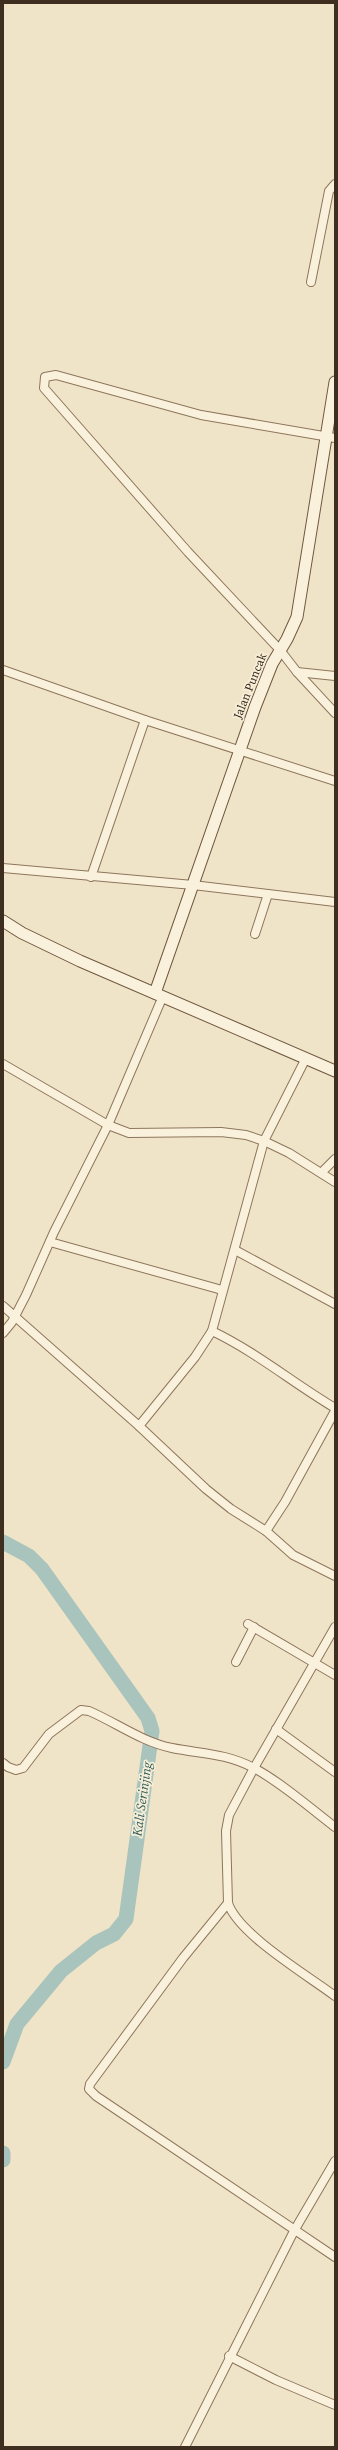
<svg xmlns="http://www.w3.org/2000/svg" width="338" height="2450" viewBox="0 0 338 2450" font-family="'Source Serif 4',serif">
<rect width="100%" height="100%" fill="#f0e4c8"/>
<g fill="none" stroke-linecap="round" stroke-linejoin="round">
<g stroke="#a9c4bc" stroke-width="15">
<polyline points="3,1542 29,1556 42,1569 148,1718 152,1731 126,1919 114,1934 96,1943 61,1971 17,2024 3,2062"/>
<polyline points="3,2153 3,2160"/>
</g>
<defs>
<g id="street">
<polyline points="311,282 329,191 335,184"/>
<polyline points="335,438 201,415 56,375 45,377 44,388 188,552 280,650 297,672 335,713"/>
<polyline points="3,670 145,720 335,781"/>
<polyline points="297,672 335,676"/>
<polyline points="3,868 193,885 335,902"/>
<polyline points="91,877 145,720"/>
<polyline points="255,934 268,894"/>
<polyline points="3,1064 108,1125 129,1133 221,1132 246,1135 264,1141 289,1153 335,1182"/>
<polyline points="321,1173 335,1159"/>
<polyline points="50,1242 222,1290"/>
<polyline points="235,1250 335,1304"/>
<polyline points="3,1306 139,1426 206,1489 231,1509 266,1531 293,1555 335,1576"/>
<path d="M212 1331C256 1352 293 1383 335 1408"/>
<polyline points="3,1333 12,1322 26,1295 54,1232 108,1125 163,996"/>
<polyline points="139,1426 195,1357 212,1331 264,1141 306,1058"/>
<polyline points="266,1531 285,1502 335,1411"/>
<polyline points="248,1624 335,1675"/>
<path d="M335 1627 254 1768 229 1815 226 1831 228 1903C238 1934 307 1975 335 1996"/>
<polyline points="236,1662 254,1627"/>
<polyline points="276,1729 335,1772"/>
<path d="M3 1763 8 1767 16 1770 23 1768 49 1734 81 1710 89 1711C117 1723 142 1742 172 1748 202 1754 225 1753 254 1768 283 1784 309 1807 335 1827"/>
<polyline points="228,1903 183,1958 90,2084 89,2089 96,2096 335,2257"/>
<polyline points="229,2356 276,2380 335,2405"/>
<polyline points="185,2447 294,2231 335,2161"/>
</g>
<g id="secondary">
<polyline points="3,921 22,933 80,961 335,1071"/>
<polyline points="155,993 255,707 272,664 287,639 297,617 335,382"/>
</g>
</defs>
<use href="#street" stroke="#8d765c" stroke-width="10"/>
<use href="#secondary" stroke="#6f573f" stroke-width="13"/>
<use href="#street" stroke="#faf1dc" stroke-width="8"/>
<use href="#secondary" stroke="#faf1dc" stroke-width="11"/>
</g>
<g text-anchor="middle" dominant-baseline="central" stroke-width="3.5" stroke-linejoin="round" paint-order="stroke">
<g font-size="12" fill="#3d2e20" stroke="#f7eed8">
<text transform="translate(250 686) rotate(-68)">Jalan Puncak</text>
</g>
<g font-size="13" font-style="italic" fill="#2f5d5a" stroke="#f7eed8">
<text transform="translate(142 1799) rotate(-82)">Kali Serinjing</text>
</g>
</g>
<rect width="338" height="2450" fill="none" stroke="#3d2e20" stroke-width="8"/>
</svg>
